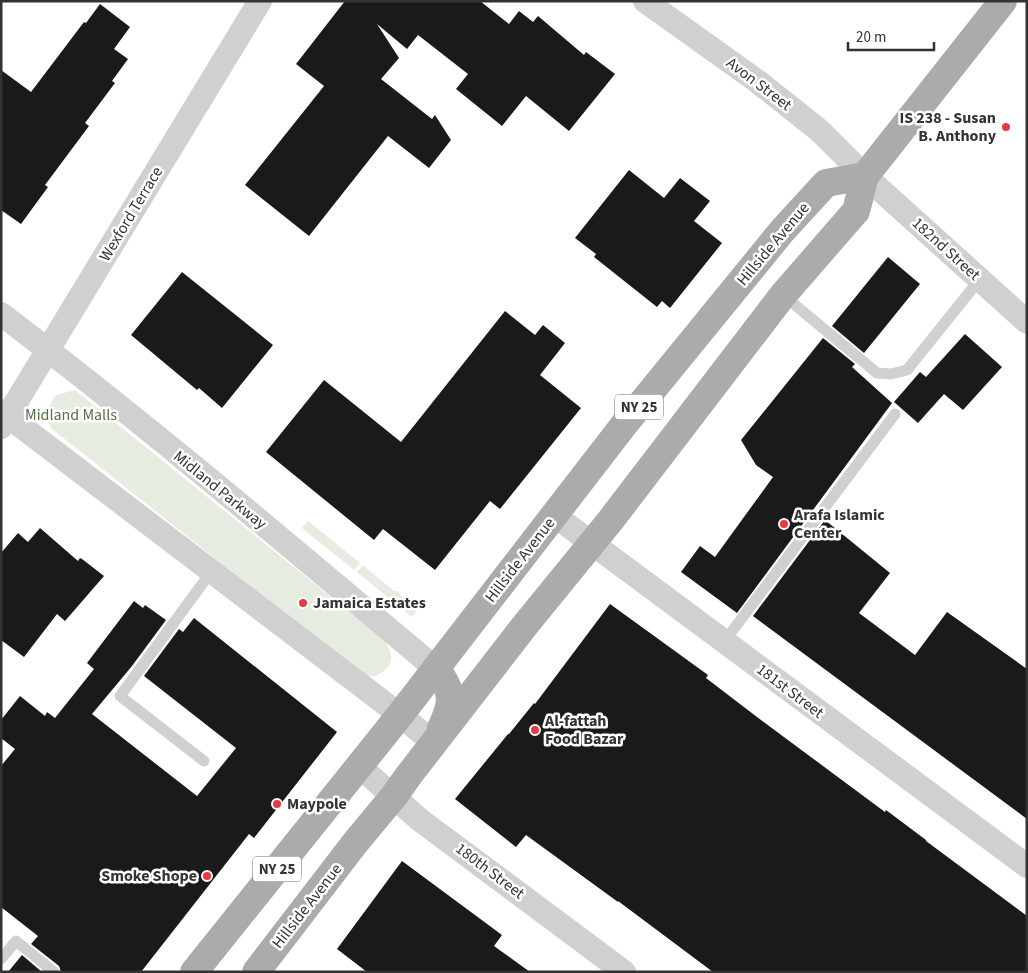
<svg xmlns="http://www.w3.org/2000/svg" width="1028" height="973" viewBox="0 0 1028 973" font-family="'Source Sans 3',sans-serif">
<rect width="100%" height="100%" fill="#fff"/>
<g fill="#e6ecdf">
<path d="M75 390 383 639C390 649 396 660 385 670 381 673 376 677 371 676 367 676 363 674 359 673L51 428 45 412 56 395Z"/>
<polygon points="308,521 360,563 354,570 302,528"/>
<polygon points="363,565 394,591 398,591 401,596 418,609 412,617 357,572"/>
</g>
<g fill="#1a1a1a">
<polygon points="345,1 480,1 509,24 519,11 533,22 538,16 584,55 586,52 615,74 569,131 526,96 502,126 456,89 468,74 418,35 407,49 377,24 399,58 381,79 432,119 435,115 451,140 429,168 388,136 309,236 245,185 324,86 296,64"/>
<polygon points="100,4 130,27 114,49 128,59 112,81 115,83 85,123 89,126 45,185 48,187 21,224 1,210 1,70 31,92 84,22 86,23"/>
<polygon points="629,170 664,198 680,178 710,201 694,221 722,243 670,308 662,301 657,307 594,257 596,254 575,238"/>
<polygon points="888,257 920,284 864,353 832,326"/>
<polygon points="182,272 273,345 222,408 199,388 197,390 131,335"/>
<polygon points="505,311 535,335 543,325 565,343 540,375 581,408 500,509 490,501 435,570 383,529 374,540 266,452 324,380 401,442"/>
<polygon points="965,334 1002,367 963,410 944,394 918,423 894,402 920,372 926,377"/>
<polygon points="823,338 855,364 852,367 892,403 737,613 681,572 700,546 715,557 773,477 756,465 741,440"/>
<polygon points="825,520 890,573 859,613 915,655 947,612 1027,669 1027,819 753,616"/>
<polygon points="40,528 78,561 80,558 82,559 104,576 65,621 57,614 24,657 1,640 1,553 18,533 28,542"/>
<polygon points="134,601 143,608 145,605 166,620 132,666 92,714 197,796 236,748 144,676 179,629 183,632 194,618 337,732 254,838 249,834 141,972 61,972 59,966 31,944 38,936 1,907 1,766 15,749 1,738 1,720 20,696 45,716 47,712 55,718 94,669 87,663"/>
<polygon points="610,604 708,675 706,678 757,717 885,812 886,810 926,840 926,841 1027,916 1027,972 713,972 618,901 618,902 526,835 516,847 455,799 508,734 509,734 534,703 535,704"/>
<polygon points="402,861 502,935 494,946 530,972 367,972 337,949"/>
<polygon points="22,955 42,972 8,972"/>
</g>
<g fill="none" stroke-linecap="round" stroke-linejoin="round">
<g stroke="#d0d0d0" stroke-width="11">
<polyline points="783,295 877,373 891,374 907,370 980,279"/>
<polyline points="724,642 895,414"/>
<polyline points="204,761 120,696 211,572"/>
<polyline points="1,959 16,941 54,972"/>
</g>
<g stroke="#d0d0d0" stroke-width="24">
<polyline points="645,1 757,81 820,131 865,176 1027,322"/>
<path d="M1 314C150 427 293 549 436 669"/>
<polyline points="1,411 400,715 434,743"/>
<polyline points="1,427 260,1"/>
<polyline points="554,515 1027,866"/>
<polyline points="359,766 420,820 624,972"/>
</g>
<g stroke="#ababab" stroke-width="28">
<path d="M436 669C454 691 453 703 441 728"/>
<polyline points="194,972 400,715 623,426 782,231 826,183 865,176"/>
<polyline points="256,972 355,843 394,796 409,775 526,624 610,521 783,295 856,211 865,176 1003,1"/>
</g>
</g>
<g fill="#e63946" stroke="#fff" stroke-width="2">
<circle cx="1006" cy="127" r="5"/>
<circle cx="784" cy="524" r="5"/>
<circle cx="303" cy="603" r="5"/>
<circle cx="535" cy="730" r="5"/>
<circle cx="277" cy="804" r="5"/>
<circle cx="207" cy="876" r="5"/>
</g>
<g text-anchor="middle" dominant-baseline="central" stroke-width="5" stroke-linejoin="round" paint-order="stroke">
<g fill="#fff" stroke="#707070" stroke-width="1">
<rect x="615" y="394.5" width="48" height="25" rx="4"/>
<rect x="253" y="856.5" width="48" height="25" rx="4"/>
</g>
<g font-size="15" font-weight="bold" fill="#333">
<text x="639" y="407">NY 25</text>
<text x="277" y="869">NY 25</text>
</g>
<g font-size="16" fill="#333" stroke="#fff">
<text transform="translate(759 84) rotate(37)">Avon Street</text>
<text transform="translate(131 214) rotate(-59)">Wexford Terrace</text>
<text transform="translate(773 244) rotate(-50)">Hillside Avenue</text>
<text transform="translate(946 249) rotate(42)">182nd Street</text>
<text transform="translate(220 490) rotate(39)">Midland Parkway</text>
<text transform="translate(520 560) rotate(-52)">Hillside Avenue</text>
<text transform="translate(790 691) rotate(37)">181st Street</text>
<text transform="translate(490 871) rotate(37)">180th Street</text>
<text transform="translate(307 906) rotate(-52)">Hillside Avenue</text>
</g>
<g font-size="16" font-weight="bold" fill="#333" stroke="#fff" text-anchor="start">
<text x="996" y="118" text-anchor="end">IS 238 - Susan<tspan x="996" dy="18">B. Anthony</tspan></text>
<text x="794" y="515">Arafa Islamic<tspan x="794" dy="18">Center</tspan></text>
<text x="313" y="603">Jamaica Estates</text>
<text x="545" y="721">Al-fattah<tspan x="545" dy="18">Food Bazar</tspan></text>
<text x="287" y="804">Maypole</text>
<text x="197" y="876" text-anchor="end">Smoke Shope</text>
</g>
<g font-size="16" fill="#56703f" stroke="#fff">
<text x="71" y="415">Midland Malls</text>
</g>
</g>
<rect width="1028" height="973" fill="none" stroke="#333333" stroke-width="5"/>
<path d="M848 42v8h86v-8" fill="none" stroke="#333333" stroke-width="2.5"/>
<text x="856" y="42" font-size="15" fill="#333333" stroke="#ffffff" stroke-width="4" paint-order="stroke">20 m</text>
</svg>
